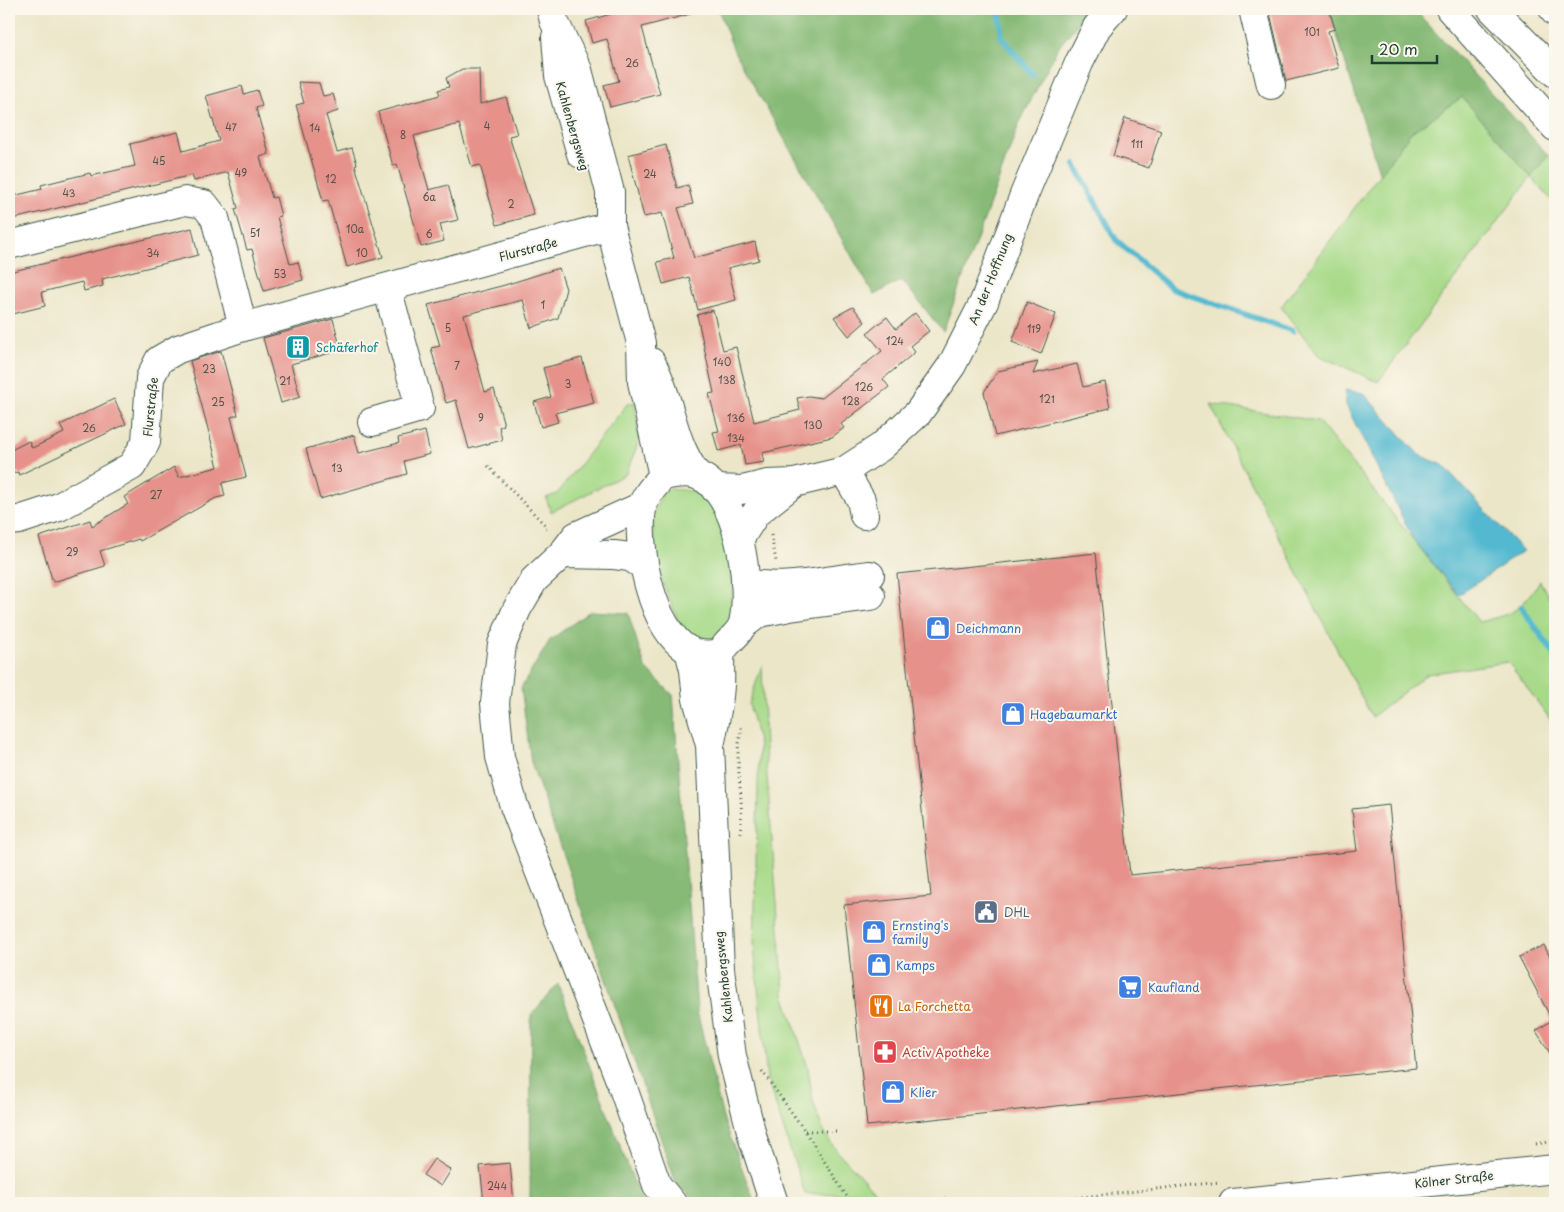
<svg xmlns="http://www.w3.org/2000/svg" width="1564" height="1212" viewBox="0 0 1564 1212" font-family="'Playpen Sans',sans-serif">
<rect width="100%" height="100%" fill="#fbf7ec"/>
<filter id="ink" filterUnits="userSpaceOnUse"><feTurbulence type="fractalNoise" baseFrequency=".02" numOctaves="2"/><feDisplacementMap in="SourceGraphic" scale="10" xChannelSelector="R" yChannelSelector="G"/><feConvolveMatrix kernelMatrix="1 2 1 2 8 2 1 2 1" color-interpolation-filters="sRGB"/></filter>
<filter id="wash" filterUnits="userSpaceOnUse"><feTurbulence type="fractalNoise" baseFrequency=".0096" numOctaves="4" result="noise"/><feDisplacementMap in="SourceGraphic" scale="20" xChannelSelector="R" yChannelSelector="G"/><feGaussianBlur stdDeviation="1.12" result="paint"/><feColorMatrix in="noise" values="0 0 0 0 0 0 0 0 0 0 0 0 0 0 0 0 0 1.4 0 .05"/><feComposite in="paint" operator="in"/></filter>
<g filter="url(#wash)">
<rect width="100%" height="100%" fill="#ece6c9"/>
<g fill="#a8da8a" stroke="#648c5f">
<polygon points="1462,97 1531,177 1548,155 1555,163 1555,204 1531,177 1378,382 1318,355 1281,307 1410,133"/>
<polygon points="635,402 639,441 626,474 551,512 546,498 557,494 627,404"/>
<path d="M1210 404 1318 421 1479 622C1518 612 1516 613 1540 581L1555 609V726L1508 662 1427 674 1372 717Z"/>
<path d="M669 489C679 490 690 489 699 495 708 501 723 521 726 532 731 550 735 608 729 624 726 631 721 638 717 644L694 640 679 622 656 567 652 515 662 494Z"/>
<polygon points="762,665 765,750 784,994 808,1068 813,1101 823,1131 836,1150 876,1193 805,1194 767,1079 754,946 759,746 749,704"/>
</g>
<g fill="#86ba76" stroke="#527c55">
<polygon points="718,9 1090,9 1057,49 1019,124 943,332 902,280 874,295 735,53"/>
<polygon points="1329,9 1414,9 1548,155 1531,177 1462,97 1410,133 1380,175"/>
<polygon points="590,611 628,613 645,667 673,695 697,1011 723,1118 755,1203 697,1203 676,1183 531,762 521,688 550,640"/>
<polygon points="558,984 641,1200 641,1203 530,1203 531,1015"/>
</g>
<polygon fill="#52b9d0" stroke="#387b82" points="1345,390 1363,393 1419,455 1443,465 1523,551 1459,595 1413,539 1346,405"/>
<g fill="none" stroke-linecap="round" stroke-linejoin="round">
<g stroke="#52b9d0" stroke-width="6">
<polyline points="999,9 1002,38 1033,75"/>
<polyline points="1075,165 1116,240 1172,289 1293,331"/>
<polyline points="1521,607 1555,655"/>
</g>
</g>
<g id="blocks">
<g fill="#e6928b">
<polygon points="629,9 689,9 690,14 642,27 660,94 610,107 604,85 619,81 607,39 592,43 586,21"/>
<polygon points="1269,9 1329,9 1335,29 1328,31 1339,68 1286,81"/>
<polygon points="462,69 479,69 480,104 506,97 517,134 509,136 534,215 497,225 480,165 472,167 459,124 414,136 429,190 448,185 458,220 440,224 444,241 421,247 397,164 393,166 378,112 440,95 438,90 449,87 446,78"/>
<polygon points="298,82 319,83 323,96 333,94 338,111 326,115 337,152 352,148 357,164 355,165 383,257 347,267 328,200 323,201 296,105 304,103"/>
<polygon points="242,86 244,94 257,90 262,106 256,108 269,154 260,157 272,198 276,197 281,216 277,217 290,264 298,262 303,280 264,291 252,249 247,250 235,209 238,208 228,172 194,181 192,175 9,220 9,197 42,189 41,185 90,173 91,176 135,166 130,144 178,132 183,151 219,141 206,96"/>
<polygon points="1125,118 1161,130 1149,168 1113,156"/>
<polygon points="666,145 677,188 688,185 693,204 678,208 694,258 755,242 759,260 728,268 736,300 698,310 689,277 663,284 657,262 674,258 662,213 644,217 628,155"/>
<polygon points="192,228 198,255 102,279 103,286 84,291 82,282 42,292 45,306 9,315 9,272"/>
<polygon points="559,268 566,289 558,318 531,328 523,300 464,315 485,392 494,389 504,425 499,427 502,440 469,449 456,400 446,403 443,393 431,348 440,346 428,305 505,285"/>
<polygon points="1027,302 1056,314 1041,354 1012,342"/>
<polygon points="853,307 865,322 849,336 834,317"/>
<polygon points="713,310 723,350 736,347 754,422 800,410 797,398 809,396 822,398 882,351 867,333 887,317 896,329 915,313 929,331 910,346 915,352 883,379 889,387 841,424 844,428 832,437 762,453 764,462 745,465 741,445 718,451 713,432 719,431 709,394 714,393 697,315"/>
<polygon points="333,319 341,350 291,364 300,397 281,403 263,338"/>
<polygon points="221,351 238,415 231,417 246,477 222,483 225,496 216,498 140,541 139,539 100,551 105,566 53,582 39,537 90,520 92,526 128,504 124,497 174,467 179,477 218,467 190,361"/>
<polygon points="582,358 594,403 555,413 558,422 541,427 534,402 551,397 543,368"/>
<polygon points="1038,362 1033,374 1077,364 1083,387 1105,382 1110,408 995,436 984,392 998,371"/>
<polygon points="114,399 126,424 19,475 18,472 9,475 9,451 29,441 32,448 64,433 60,425"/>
<polygon points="425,431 430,454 404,461 407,474 320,499 306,449 354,435 359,453 399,443 398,438"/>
<polygon points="1096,553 1130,875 1357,851 1352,809 1389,805 1416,1068 867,1126 844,905 931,896 897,574"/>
<polygon points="1544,945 1555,967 1555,1061 1536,1031 1552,1020 1519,957"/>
<polygon points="434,1159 451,1170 441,1186 423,1175"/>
<polygon points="510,1163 514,1203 484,1203 480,1166"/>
</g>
</g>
</g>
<g filter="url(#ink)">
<use href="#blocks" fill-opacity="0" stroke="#3e564a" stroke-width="1"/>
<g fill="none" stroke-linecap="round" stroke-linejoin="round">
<defs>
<g id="minor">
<polyline points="551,9 554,21 578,70 610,192 610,226 641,343 642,382 663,476"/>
<polyline points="1253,9 1271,85"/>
<polyline points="556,37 559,76 581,154"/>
<polyline points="9,245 185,201 204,204 215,218 243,327"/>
<path d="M651 362C671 398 671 441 697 475"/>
<polyline points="372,422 420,408 387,288"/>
<polyline points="844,471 861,500 864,515"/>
<polyline points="715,489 742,490 767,484 794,483 844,471 881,447 918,413 952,365 984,302 1024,195 1079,63 1097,27 1113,9"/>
<polyline points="9,521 19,520 59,507 132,466 146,442 150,378 159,360 178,349 243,327 610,226"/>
<polyline points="740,538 756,513 794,483"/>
<path d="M745 583C785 591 830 579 870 575"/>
<polyline points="743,625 759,613 790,607 871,596"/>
</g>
<g id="major">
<polyline points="642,506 576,536 562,554 534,580 517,609 502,644 495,703 500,757 514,806 623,1088 657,1185 672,1203"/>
<polyline points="562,554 614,555 630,557 644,566"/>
<polyline points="689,650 694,670 697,699 710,745 720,969 732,1056 753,1139 774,1203"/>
<path d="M711 741C715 722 719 704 720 685 721 675 719 663 721 654 724 643 740 635 743 623 752 585 739 490 697 475 686 471 673 474 663 476 656 484 643 497 642 508 636 547 651 628 688 650 698 656 710 655 721 653"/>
<polyline points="1233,1203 1555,1169"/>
</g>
<g id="highway">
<polyline points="1450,9 1555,127"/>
<polyline points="1492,9 1555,73"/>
<polyline points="1553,9 1555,12"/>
</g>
</defs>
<use href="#minor" stroke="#3e564a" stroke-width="30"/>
<use href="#major" stroke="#3e564a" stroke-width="30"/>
<use href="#highway" stroke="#3e564a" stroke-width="30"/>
<g stroke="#3e564a" stroke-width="3" stroke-dasharray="1 4" stroke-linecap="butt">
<polyline points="488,466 544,524 549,532"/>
<polyline points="771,535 776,561"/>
<path d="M740 833C744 802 738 782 738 752 738 743 742 736 741 726"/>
<polyline points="762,1071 805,1131 851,1203"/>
<polyline points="805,1131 838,1131"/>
<polyline points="1536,1144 1555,1141"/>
<polyline points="910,1203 948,1199 1002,1203"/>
<polyline points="1027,1203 1220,1182"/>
</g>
<use href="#minor" stroke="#fff" stroke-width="28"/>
<use href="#major" stroke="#fff" stroke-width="28"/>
<use href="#highway" stroke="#fff" stroke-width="28"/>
</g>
</g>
<defs>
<symbol id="building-square" viewBox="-11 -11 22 22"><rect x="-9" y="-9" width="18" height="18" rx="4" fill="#0f9aa8" stroke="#fbf7ec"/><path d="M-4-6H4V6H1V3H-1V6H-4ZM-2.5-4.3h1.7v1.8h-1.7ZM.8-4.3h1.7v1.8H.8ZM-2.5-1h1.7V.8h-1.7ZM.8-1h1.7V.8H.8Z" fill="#fff"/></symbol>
<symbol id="shop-square" viewBox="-11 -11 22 22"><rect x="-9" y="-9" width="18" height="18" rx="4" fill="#3f7fe0" stroke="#fbf7ec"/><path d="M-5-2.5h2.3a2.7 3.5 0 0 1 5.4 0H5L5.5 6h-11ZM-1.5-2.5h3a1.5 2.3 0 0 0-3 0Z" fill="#fff"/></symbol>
<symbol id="civic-square" viewBox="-11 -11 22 22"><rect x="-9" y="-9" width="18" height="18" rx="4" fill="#5c6f8a" stroke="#fbf7ec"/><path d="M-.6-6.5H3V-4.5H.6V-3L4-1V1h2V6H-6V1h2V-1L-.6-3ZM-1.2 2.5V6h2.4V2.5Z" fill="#fff"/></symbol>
<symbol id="supermarket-square" viewBox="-11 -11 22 22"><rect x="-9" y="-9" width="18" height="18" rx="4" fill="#3f7fe0" stroke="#fbf7ec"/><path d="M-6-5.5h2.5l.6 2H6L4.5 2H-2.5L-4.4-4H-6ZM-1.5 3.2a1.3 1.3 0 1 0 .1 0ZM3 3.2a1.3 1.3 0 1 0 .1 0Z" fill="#fff"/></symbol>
<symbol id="restaurant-square" viewBox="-11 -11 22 22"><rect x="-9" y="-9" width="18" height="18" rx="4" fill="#e8710a" stroke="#fbf7ec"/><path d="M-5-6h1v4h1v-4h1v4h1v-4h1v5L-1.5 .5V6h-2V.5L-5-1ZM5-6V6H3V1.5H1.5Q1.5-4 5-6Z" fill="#fff"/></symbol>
<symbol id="pharmacy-square" viewBox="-11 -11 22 22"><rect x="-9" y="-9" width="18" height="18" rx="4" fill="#e0444e" stroke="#fbf7ec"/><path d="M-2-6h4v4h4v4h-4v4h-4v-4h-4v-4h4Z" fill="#fff"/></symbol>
</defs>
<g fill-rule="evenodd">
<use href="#building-square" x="284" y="333" width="28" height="28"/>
<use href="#shop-square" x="924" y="614" width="28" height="28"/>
<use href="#shop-square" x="999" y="700" width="28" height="28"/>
<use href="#civic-square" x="972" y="898" width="28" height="28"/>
<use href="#shop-square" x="860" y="918" width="28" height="28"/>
<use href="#shop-square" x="865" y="951" width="28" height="28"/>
<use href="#supermarket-square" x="1116" y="973" width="28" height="28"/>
<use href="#restaurant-square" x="867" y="992" width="28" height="28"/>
<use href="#pharmacy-square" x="871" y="1038" width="28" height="28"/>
<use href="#shop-square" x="879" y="1078" width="28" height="28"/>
</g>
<g text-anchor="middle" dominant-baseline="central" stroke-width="4" stroke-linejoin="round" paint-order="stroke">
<g font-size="10" fill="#51524a">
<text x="1312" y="31">101</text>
<text x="632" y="62">26</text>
<text x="487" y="125">4</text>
<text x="231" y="126">47</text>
<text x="315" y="127">14</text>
<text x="403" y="134">8</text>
<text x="1137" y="143">111</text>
<text x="159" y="160">45</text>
<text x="241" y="172">49</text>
<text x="650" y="173">24</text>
<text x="331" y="178">12</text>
<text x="69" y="192">43</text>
<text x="429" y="196">6a</text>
<text x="511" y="203">2</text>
<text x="355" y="228">10a</text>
<text x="255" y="232">51</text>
<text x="429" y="233">6</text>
<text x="153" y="252">34</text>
<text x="362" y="252">10</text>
<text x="280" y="273">53</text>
<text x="543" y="304">1</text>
<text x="448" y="327">5</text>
<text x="1034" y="328">119</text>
<text x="895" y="340">124</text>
<text x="722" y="361">140</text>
<text x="457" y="365">7</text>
<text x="209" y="368">23</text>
<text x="727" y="379">138</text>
<text x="285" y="380">21</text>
<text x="568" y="383">3</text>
<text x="864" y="386">126</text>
<text x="1047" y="398">121</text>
<text x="851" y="400">128</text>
<text x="218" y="401">25</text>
<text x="481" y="417">9</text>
<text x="736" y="417">136</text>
<text x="813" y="424">130</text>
<text x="89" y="427">26</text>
<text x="736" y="437">134</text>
<text x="337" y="467">13</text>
<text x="156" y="494">27</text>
<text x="72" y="551">29</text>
<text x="497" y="1185">244</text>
</g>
<g font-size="12" fill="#1f3d34" stroke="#fbf7ec">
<text transform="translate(573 126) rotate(74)">Kahlenbergsweg</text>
<text transform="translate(528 249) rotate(-15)">Flurstraße</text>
<text transform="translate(990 279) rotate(-68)">An der Hoffnung</text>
<text transform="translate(150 407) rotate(-84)">Flurstraße</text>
<text transform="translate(723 977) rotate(-96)">Kahlenbergsweg</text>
<text transform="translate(1454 1179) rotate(-6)">Kölner Straße</text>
</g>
<g font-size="12" fill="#0d838f" stroke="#fbf7ec" text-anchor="start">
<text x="316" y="347">Schäferhof</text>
</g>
<g font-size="12" fill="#366cbe" stroke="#fbf7ec" text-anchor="start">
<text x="956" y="628">Deichmann</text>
<text x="1030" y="714">Hagebaumarkt</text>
<text x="892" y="925">Ernsting's<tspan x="892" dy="14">family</tspan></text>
<text x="896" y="965">Kamps</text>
<text x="1148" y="987">Kaufland</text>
<text x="910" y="1092">Klier</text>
</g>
<g font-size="12" fill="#4e5e75" stroke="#fbf7ec" text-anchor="start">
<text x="1004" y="912">DHL</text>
</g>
<g font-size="12" fill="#c56008" stroke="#fbf7ec" text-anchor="start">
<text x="898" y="1006">La Forchetta</text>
</g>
<g font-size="12" fill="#be3a42" stroke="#fbf7ec" text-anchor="start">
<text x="902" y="1052">Activ Apotheke</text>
</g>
</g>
<rect width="1564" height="1212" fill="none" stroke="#fbf7ec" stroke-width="30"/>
<path d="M1372 55v8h65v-8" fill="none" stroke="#1f3d34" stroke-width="2.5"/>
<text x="1379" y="55" font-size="15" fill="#1f3d34" stroke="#fbf7ec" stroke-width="4" paint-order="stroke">20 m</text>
</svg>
